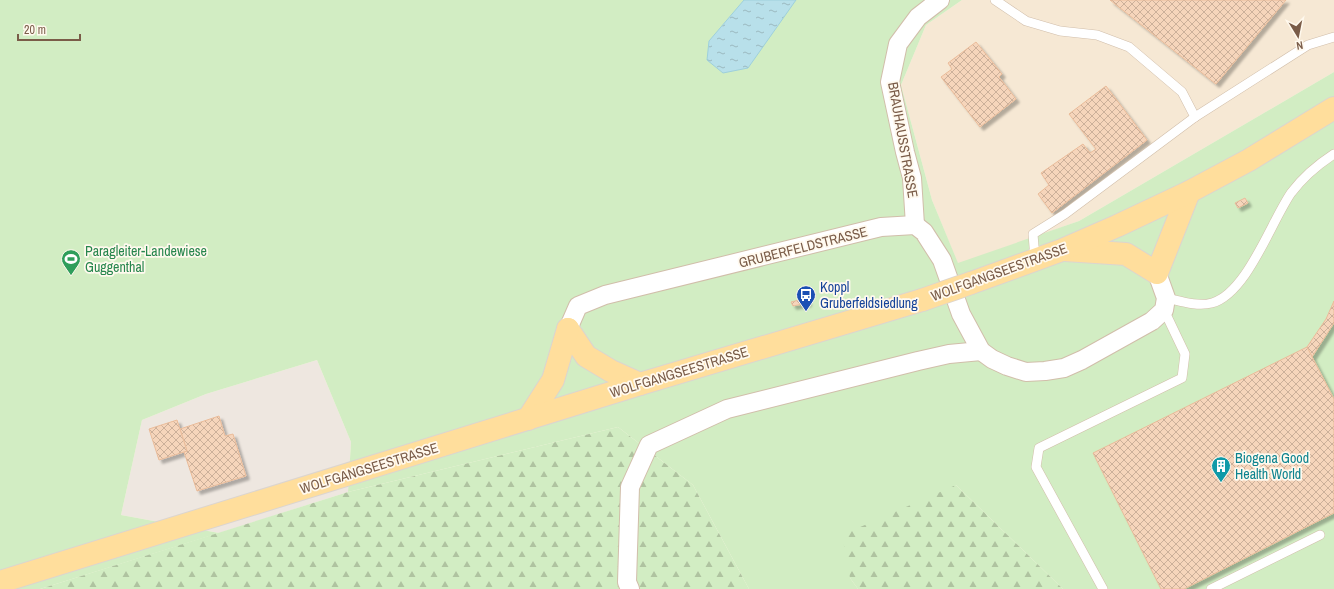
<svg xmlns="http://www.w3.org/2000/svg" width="1334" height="589" viewBox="0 0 1334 589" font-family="'Archivo Narrow',sans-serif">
<defs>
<pattern id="forest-firs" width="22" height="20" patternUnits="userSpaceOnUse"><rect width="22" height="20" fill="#d2edc3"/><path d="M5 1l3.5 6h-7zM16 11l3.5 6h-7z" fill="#afc3a0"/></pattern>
<pattern id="water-ripples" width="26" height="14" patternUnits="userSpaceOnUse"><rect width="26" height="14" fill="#b8e0ea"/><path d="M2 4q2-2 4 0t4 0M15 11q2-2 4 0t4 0" fill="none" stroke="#9bb9c0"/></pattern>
<pattern id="building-cross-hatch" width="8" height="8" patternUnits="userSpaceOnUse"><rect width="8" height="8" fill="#f6d5bb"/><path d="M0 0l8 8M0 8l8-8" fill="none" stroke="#ccb09a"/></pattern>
<filter id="shadow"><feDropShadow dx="3.5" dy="3.5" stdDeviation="1" flood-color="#0004"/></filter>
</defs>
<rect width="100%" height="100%" fill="#fef6e6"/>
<polygon fill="#f6e8d4" points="962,0 1334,0 1334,72 1079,221 958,264 932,200 901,85 926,25"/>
<polygon fill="#eee7e0" points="317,360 351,442 348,492 219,533 121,515 142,420 206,394"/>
<polygon fill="#d2edc3" points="0,0 962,0 926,25 901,85 932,200 958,263 1079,221 1334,72 1334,589 1063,589 956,485 850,578 858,589 749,589 693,485 618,427 348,492 351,442 317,360 206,394 142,420 121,515 219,533 40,589 0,589"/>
<g fill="url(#forest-firs)">
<polygon points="618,427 693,485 749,589 40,589 348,492"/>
<polygon points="956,485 1063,589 858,589 850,578 842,535"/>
</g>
<polygon fill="url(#water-ripples)" stroke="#9ed0dc" points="744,0 796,0 748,68 723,73 707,60 709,41"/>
<g fill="url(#building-cross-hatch)" stroke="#eabc9a" filter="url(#shadow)">
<polygon points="1110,0 1286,0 1216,84"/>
<polygon points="976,42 1002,74 999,77 1016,99 980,127 941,77 952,69 948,63"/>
<polygon points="1106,86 1147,140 1052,213 1038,194 1049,185 1041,173 1083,144 1090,153 1096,149 1069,114"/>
<polygon points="1245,198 1248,203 1238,208 1235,203"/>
<polygon points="807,298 808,303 793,306 791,302"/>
<polygon points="1334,301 1334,323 1312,357 1307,347 1326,319"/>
<polygon points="1307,347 1334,399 1334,513 1184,589 1161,589 1093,453"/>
<polygon points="219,416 225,436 233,434 246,476 197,491 184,452 187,451 180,429"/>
<polygon points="177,420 187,451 159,460 149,429"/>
</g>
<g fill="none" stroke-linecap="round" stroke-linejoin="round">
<defs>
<g id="lane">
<polyline points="995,0 1026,21 1060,31 1097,35 1129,47 1182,92 1195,117"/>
<polyline points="1035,259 1033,234 1065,214 1195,117 1308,45 1334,37"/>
<path d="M1166 298C1180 301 1197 307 1212 303 1247 293 1271 222 1291 193 1303 177 1317 165 1334 154"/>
<polyline points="1103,589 1036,467 1039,448 1182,378 1185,354 1164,310"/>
<polyline points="1211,589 1320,535"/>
</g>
<g id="street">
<polyline points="915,225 912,178 905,152 890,82 898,44 918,17 940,0"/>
<polyline points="568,329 578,306 605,295 881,227 915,225 924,232 942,260 961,314 981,351 992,359 1007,366 1026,372 1045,371 1064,368 1082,360 1152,321 1164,310 1166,298 1157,273"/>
<polyline points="630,589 627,582 630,487 649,445 727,409 918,361 949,354 981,351"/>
</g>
<g id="primary">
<polyline points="1065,250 1126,254 1157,273 1189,192"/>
<polyline points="971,283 1062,250 1117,226 1189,192 1249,160 1334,108"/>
<polyline points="568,329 586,356 611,371 640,384"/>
<polyline points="528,419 553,380 568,329"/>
<polyline points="0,582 640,384 922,300"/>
</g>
</defs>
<use href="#lane" stroke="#d1beaa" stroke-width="10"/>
<use href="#street" stroke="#d1beaa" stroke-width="20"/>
<use href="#primary" stroke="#dcd5cf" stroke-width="24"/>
<use href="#lane" stroke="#fff" stroke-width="9"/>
<use href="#street" stroke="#fff" stroke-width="18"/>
<use href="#primary" stroke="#ffde9c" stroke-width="22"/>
<defs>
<polyline id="primary-bridge" points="922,300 971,283"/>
</defs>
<use href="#primary-bridge" stroke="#dcd5cf" stroke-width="24" stroke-linecap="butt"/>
<use href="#primary-bridge" stroke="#ffde9c" stroke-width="22"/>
</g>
<defs>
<symbol id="stadium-pin" viewBox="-11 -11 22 30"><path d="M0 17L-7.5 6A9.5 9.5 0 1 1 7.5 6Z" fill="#2e9e5b" stroke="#fff9ee"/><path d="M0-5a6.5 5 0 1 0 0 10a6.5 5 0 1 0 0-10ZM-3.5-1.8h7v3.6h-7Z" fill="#fff"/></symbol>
<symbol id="bus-pin" viewBox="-11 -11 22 30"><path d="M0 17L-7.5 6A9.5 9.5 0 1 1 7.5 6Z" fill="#1a4fb4" stroke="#fff9ee"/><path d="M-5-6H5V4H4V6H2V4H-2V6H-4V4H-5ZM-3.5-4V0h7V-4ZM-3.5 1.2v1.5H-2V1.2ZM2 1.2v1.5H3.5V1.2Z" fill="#fff"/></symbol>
<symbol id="building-pin" viewBox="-11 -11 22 30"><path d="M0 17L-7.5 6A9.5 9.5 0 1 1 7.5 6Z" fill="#0f9aa8" stroke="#fff9ee"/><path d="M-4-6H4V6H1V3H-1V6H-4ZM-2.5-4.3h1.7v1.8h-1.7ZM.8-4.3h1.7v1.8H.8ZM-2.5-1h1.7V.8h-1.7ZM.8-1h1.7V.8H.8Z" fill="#fff"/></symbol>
</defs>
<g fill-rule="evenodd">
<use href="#stadium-pin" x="60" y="248" width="22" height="30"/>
<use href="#bus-pin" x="795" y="284" width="22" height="30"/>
<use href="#building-pin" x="1210" y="455" width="22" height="30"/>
</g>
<g text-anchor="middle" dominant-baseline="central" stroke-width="3.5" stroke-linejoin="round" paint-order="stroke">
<g font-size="14" fill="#7a5c48" stroke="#fff9ee">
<text transform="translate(903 140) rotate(80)">BRAUHAUSSTRASSE</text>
<text transform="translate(803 247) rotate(-14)">GRUBERFELDSTRASSE</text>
<text transform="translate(999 272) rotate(-20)">WOLFGANGSEESTRASSE</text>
<text transform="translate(679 372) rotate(-17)">WOLFGANGSEESTRASSE</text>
<text transform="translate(369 468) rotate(-17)">WOLFGANGSEESTRASSE</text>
</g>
<g font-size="14" fill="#27864d" stroke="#fff9ee" text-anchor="start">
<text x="85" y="251">Paragleiter-Landewiese<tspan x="85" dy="16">Guggenthal</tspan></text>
</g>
<g font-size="14" fill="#164399" stroke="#fff9ee" text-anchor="start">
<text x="820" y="287">Koppl<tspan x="820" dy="16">Gruberfeldsiedlung</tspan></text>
</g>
<g font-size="14" fill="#0d838f" stroke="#fff9ee" text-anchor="start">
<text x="1235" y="458">Biogena Good<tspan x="1235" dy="16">Health World</tspan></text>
</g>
</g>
<g transform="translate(1298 36) rotate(170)" stroke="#fff9ee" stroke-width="3" paint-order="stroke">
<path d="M0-3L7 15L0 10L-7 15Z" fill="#7a5c48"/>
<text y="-6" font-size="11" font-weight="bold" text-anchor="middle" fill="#7a5c48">N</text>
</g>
<path d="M18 34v6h62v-6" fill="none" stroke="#7a5c48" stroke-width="2"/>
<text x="24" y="34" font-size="12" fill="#7a5c48" stroke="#fff9ee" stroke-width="3" paint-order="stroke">20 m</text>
</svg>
